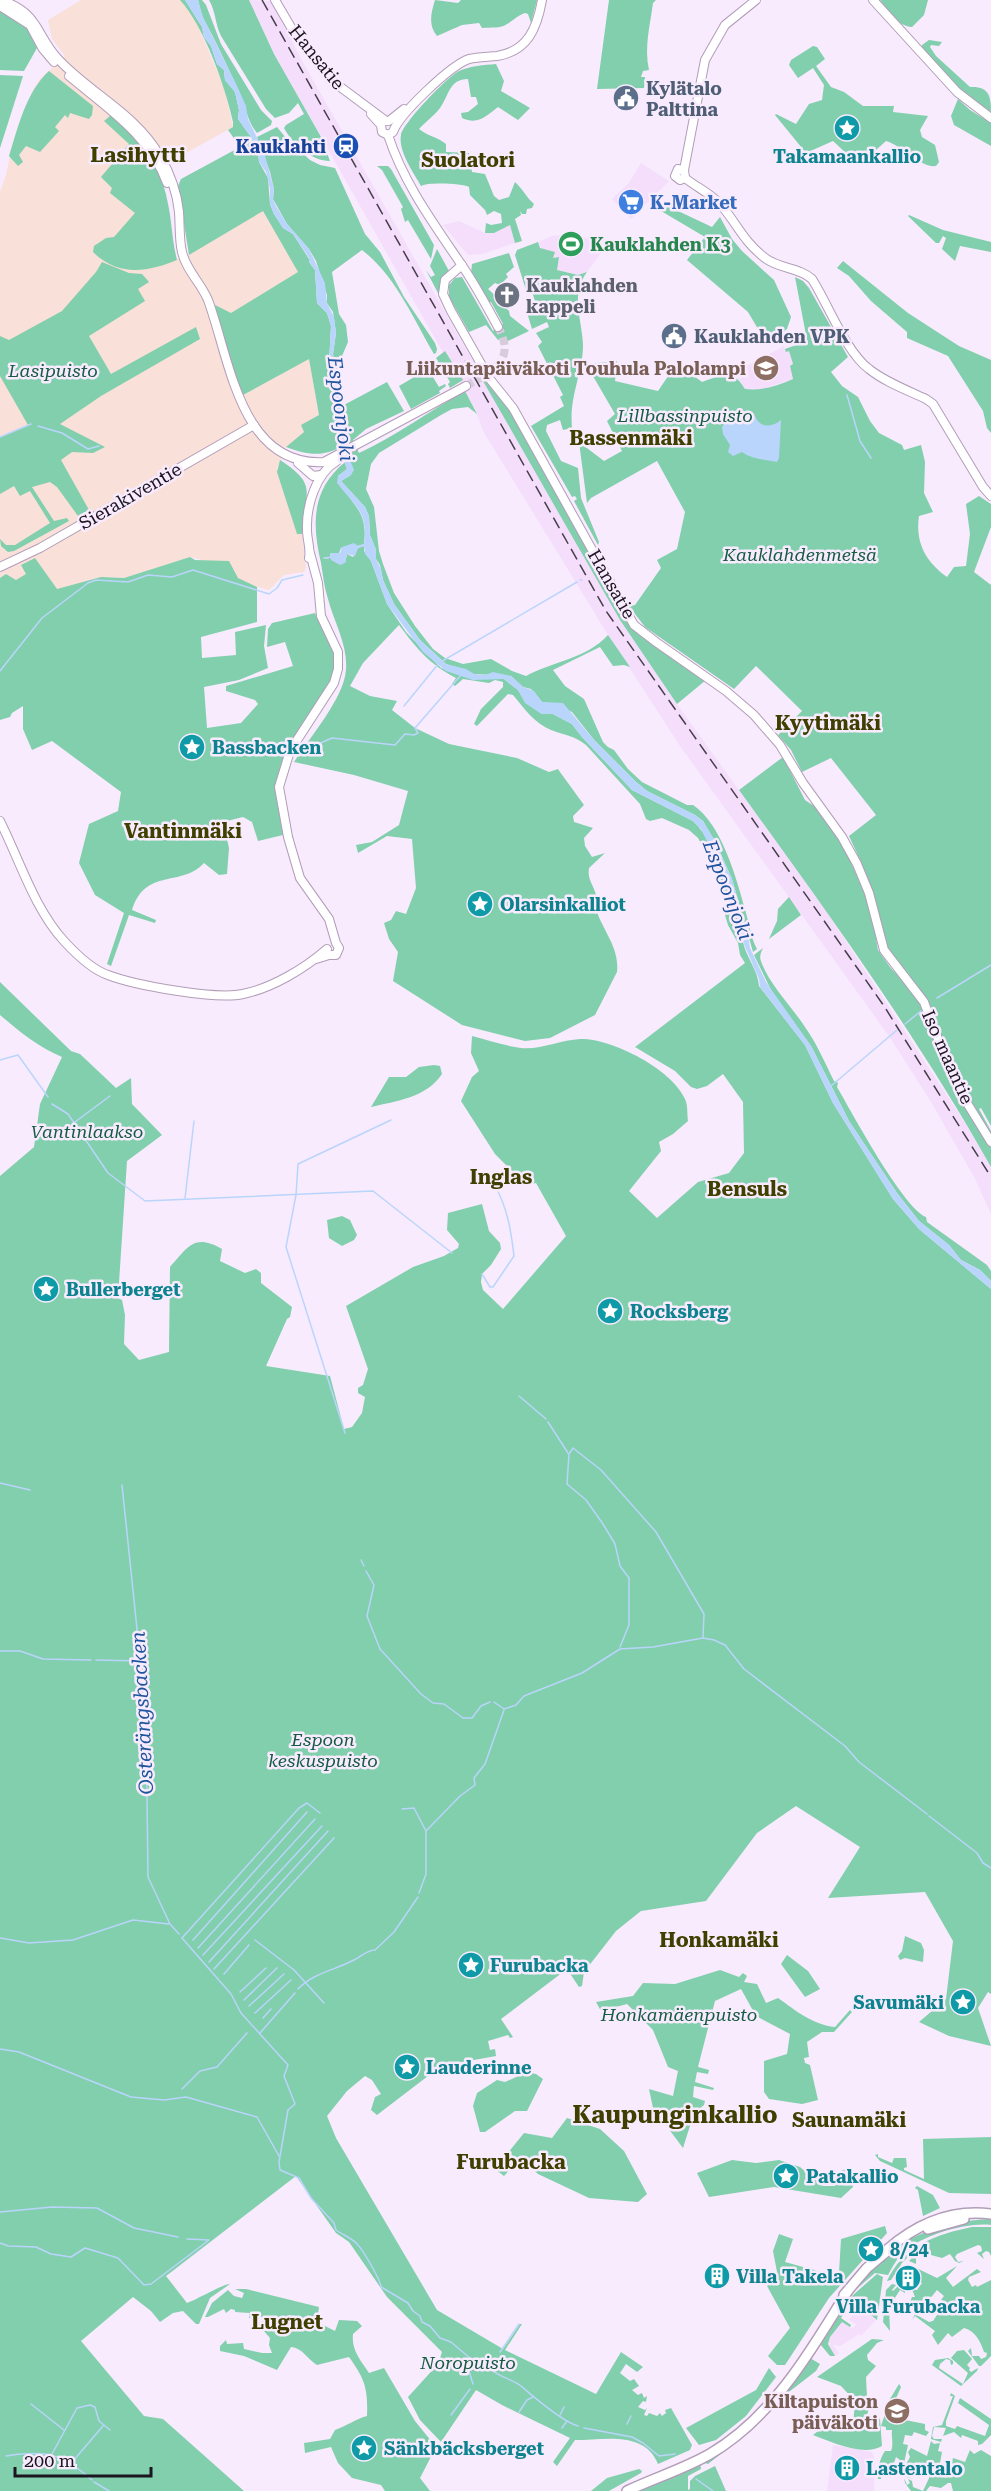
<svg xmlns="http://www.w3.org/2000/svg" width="991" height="2491" viewBox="0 0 991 2491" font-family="'Roboto Serif',serif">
<rect width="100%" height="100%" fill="#f8ebfd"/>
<g fill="#f4defc">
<polygon points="249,0 272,1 300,57 620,620 677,704 828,914 973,1135 991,1167 991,1214 974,1177 931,1102 891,1039 680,746 608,635 483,431 475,409 274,54"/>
<polygon points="641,163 669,181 631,219 612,199 629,183"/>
<polygon points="459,221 485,233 510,225 515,243 483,254 468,255 443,225"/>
<polygon points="565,235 591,239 605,248 587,272 579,275 556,270 559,258 555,257 552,269 538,242 552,236"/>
<polygon points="784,346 786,351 789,351 793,365 790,366 793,379 759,390 745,389 737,376 737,371"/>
<polygon points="860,2304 876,2320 861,2336 859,2334 840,2346 833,2345 839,2353 835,2356 830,2348 829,2337 842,2321 853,2329 856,2324 849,2320"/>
<polygon points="833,2445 872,2452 875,2461 874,2491 827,2491"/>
</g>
<polygon fill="#f9e0d9" points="81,0 180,0 195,19 224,87 233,127 157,169 168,203 173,242 177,259 189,255 263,210 298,272 305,335 319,415 304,432 286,447 277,468 297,534 302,534 306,567 304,572 284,575 269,590 250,585 211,562 190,557 124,578 101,577 57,589 21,565 27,574 16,580 6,574 0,578 0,192 6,175 13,142 32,92 40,79 65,56 52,39 48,20"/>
<g fill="#81cfad">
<path d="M180 0H185L202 27 204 37 211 46 217 64 224 70 225 80 235 92 239 110 238 119 251 137 238 144 228 130 233 127V122C225 86 205 28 180 0Z"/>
<path d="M198 0H202L206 5 221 44 261 110 272 121 271 125 257 133C246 120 245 102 237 87 226 64 216 41 203 18 200 12 200 6 198 0Z"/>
<path d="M209 0H249L274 54 321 137 330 161C312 161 293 145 284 128L286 125 304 114 298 103 289 113 275 118 266 109 221 36C215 24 216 12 209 0Z"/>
<path d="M435 0 458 3 461 0H537L531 23 528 14 525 13C517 16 514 20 507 24 501 29 490 27 482 28L479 23 462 25 437 36C428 25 431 13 435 0Z"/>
<path d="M609 0H656L653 3C650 26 644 47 649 70L643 71 641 77H645L644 88 597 89Z"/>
<path d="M880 0H928L924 15 912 27C897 26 889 11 880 0Z"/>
<polygon points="0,10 28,28 37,48 24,71 0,70"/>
<path d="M929 40 942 42 939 46 931 45 930 47 936 56 970 87C989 86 991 96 991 112L958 88 922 49V45Z"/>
<path d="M813 46 817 47 825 59 816 66 831 87 844 92 863 106H894L893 112 928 116 920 130 922 137 935 145 939 162 936 166C920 168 903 146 886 141L859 165 833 141 806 153 775 115 776 114 796 124 809 104 822 100 824 85 813 68 798 78 789 65 791 60Z"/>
<path d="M496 64 504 81 501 91 530 108 518 120 498 107C485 117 478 125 462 118L461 113 468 112 478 104 476 97H471L468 79C449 79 449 96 440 108 434 116 425 122 419 129 427 136 438 137 446 144V152L469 153 472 172 485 174 494 196 499 200 509 197 515 182C522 188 527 198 534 204L532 208 527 209 526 214H522L520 211 521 215 515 219 522 241 515 243 510 225 494 233H485L486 223 491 225 502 223 501 214 494 211 487 215 485 210 470 195 469 187C463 183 426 182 421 186 413 172 398 151 401 135 403 123 448 76 459 71 470 66 484 65 496 64Z"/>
<path d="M49 71 93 106 92 115 89 119 70 113 68 118 65 115 55 127 59 131 40 152 26 146 19 155 23 162 18 166 9 156C18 127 26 92 49 71Z"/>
<polygon points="0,75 23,76 0,148"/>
<polygon points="958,99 970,110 991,123 991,146 954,125 951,116"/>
<path d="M110 116C120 118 128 129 135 137 151 156 164 178 168 204 172 222 172 241 177 260 148 272 118 277 93 252L94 246 106 238 114 237 135 213 110 193 112 188 101 177 129 144 104 121Z"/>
<path d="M277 127 286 138 310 160 320 165 335 168 365 234 380 252 404 297 435 343 437 349 436 353 434 354C413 318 395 275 362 250L332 272 339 314 346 325 348 342 336 370 333 354 336 333 333 312 327 303V295L316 261 309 249 287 224 273 199 274 189 270 172 257 137Z"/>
<path d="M253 140 258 151 259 162 268 178 270 204 274 214 283 228 293 234 309 259V262L315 270 317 303 327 313 331 326 329 363 332 391 340 415 341 447C322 457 307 455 286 447L304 432 301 425 319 415 309 359 243 395 225 351 215 305 231 313 298 272 263 211 189 255 178 186 181 179Z"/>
<polygon points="377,166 388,166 391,169 434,245 431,259 408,220 405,222 401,209 403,207 382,170"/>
<polygon points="661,203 712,227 720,217 732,239 742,251 774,280 791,317 787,329 767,344 748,312 687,260 705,237 656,208"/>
<polygon points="909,215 943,230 991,242 991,252 960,246 955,261 942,249 946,238 943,236 939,243 936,243 908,216"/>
<path d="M538 242 540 248 555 252 553 258 559 257 557 270 578 275 587 272C570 295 582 319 583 345 583 374 569 395 572 428L563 430 560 420 547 425 546 431 561 461 578 468 581 498 599 542 598 545 574 501 577 499 575 496 572 497 531 426 564 406 560 397 563 395 538 346 542 342 536 333 549 327 547 322 532 329 525 306 535 301 531 289 526 290 515 255 517 250Z"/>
<polygon points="437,249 449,271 441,279 439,295 426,270 431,277 435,275 430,266"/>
<polygon points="509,253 514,267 506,274 508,277 500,285 495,283 488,289 498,298 496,301 498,306 501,303 509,311 510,316 529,331 508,341 502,338 498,340 486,325 469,332 449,297 449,285 455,278 462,277 493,331 503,324 491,302 488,304 471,274 472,264"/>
<polygon points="843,261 908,313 959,346 991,360 991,433 987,428 983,411 948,356 907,338 907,332 871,301 849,276 837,268"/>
<polygon points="102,262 129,273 142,274 149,282 138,289 145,301 89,336 111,374 196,327 200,339 101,396 60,424 105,447 93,453 72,452 61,460 89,510 78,516 57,487 50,482 32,487 54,521 67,518 69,521 14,551 8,552 1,546 0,539 6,545 15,545 50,523 30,491 20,496 14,486 0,494 0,437 28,425 0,376 0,336 9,340 62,311 96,272"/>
<path d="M795 277 803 281 809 288 848 357 831 372 842 386 858 397 870 421 879 433 902 445 904 450 921 445 925 462 924 493 933 512 919 516C915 543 926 562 947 577L954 567 966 566 970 534 966 504 979 496 991 504V527L974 572 991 585V1126L981 1108 979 1109 991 1131V1137L957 1080 941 1041 936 1022 927 1001 889 955 861 862 849 836 876 815 831 758 802 772 791 750 778 735 802 711 756 666 734 689 645 627 629 606 635 605 661 568 657 560 677 549 685 512 657 461 591 498 587 503 579 442 604 461 622 451 607 421 615 414 586 364 617 361 615 381 658 391 677 363 702 382C724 375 731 367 745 389 762 391 777 386 793 379L790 366 793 364 789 351 786 352 785 349 799 344 806 335Z"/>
<polygon points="445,351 463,380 450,388 448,384 450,382 436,358"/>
<polygon points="428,369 439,387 445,384 446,386 439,391 440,393 411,409 399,386"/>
<polygon points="486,379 510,409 509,410 526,440 528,439 624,617 639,635 706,680 677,704 620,620 483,381"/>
<path d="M387 382 404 411 366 429 353 440 359 453C396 436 429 411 465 391L477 414 468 407 452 409 441 415 379 453 371 464 366 489 374 507 379 551 383 564 394 593 415 626 433 649 445 658 463 664 491 659 512 671 526 676C551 662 588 658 608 635L630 667 624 665 613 666 600 647 553 670 565 686 584 699 603 742 608 747 614 750 628 769 642 782 687 805H693C722 824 737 880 746 913 749 924 751 938 757 949L753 952 732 879 716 843 703 821 695 815 647 791 635 781 595 741 572 712 554 704 542 702 531 689 523 687 511 676 474 674 446 664 420 640 394 604 383 580 380 565 376 559V550L370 535 369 516 365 507 341 481 351 475 342 406Z"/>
<path d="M280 460C322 487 302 494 302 534H297L277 472Z"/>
<path d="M345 462 347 469 338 476C347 505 369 506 364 544L357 546 355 544 341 548 339 553H331L330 557 323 559 330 558 345 563 347 554 353 557 358 548 364 546V551L371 561 387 604 406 632 441 668 456 673 504 679 518 690 526 703 542 714H553L572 724 582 737 632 790 693 821C720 846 734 907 743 942 746 957 758 970 759 986L805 1045 833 1103 893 1199 919 1229 991 1289V1994L988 1992 978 2008 991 2046 949 2036 919 2022 946 1999 953 1941 925 1892 828 1898 860 1847 796 1806 757 1833 706 1901 641 1911 616 1931 584 1972 582 1986 579 1987 567 1969 501 2019 513 2037 510 2038 508 2035 488 2041 490 2050 495 2049 496 2056 441 2066 377 2115 371 2110 375 2097 381 2094 372 2080 365 2076 347 2091 327 2116 336 2138 437 2310 503 2349 520 2324H522L505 2350 596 2394 621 2352 643 2367 637 2372 626 2364 620 2373 630 2381 634 2379 639 2386 632 2390 638 2395 642 2393 644 2398 647 2396 646 2402 643 2401 638 2407 645 2410 647 2408 644 2415 647 2416 649 2413 657 2416 660 2413 662 2416 666 2413 665 2410 671 2408 692 2445 690 2450 658 2464C645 2430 603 2440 575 2440L557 2466 553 2462 570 2438 502 2405 476 2390 441 2442 420 2420 408 2397 438 2364 442 2352 387 2297 349 2242 336 2233 296 2176 166 2276 187 2303C198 2299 223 2284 230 2284L210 2298 199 2324H196L183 2311 173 2313 160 2322 151 2311 133 2297 81 2341 144 2416 163 2419 244 2491H0V1176L34 1147 40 1104 62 1057C38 1047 20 1032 0 1015V982L71 1051 80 1054 116 1088 131 1078 132 1104 162 1135 127 1161 118 1298 122 1300 125 1315 124 1344 139 1360 169 1352 170 1267C188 1247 194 1233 222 1249L220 1261 245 1273 256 1269 261 1273V1283L292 1307 290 1317 287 1319 266 1366 330 1376 344 1429 352 1427 362 1413 365 1397 358 1393V1388L363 1385 368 1369 346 1306 413 1267 444 1256 458 1248 459 1244 447 1230 448 1213 482 1204 489 1231 500 1243 501 1249 491 1265 482 1274 481 1282 483 1290 503 1309 566 1236 536 1183 526 1185 495 1154 461 1101 472 1077 479 1071 471 1053 472 1036C488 1040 505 1046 521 1048 540 1050 561 1040 580 1039 611 1038 672 1069 685 1099 688 1105 687 1114 688 1121L673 1134 659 1142 661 1151 629 1191 657 1218 698 1182 729 1173 744 1153 743 1102 723 1074 707 1086 697 1089 691 1087 675 1071 635 1047 745 963 740 955 738 943 728 925 725 915 727 901 720 877 698 838 689 830 662 818 650 821 646 819 640 804 586 745C575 736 564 735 551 730 534 723 525 709 513 695L508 694 477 726 474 724 481 709 503 687V682L495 680 489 683 463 679 455 686 452 684 456 678C428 663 418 650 399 625L363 663 350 686 370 696 397 701 392 710 415 728 449 744 517 758 549 772 558 769 560 772 584 805 573 816 574 822 593 828 584 838 585 846 592 857 605 853 589 868C587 880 594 885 596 895 597 903 594 896 595 905 600 928 620 946 617 972L595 1015 550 1038 525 1041 462 1025 393 981 398 952 389 939 384 923 391 920 396 911 406 914 416 888 412 839 387 836 358 853 356 845 372 842 399 825 408 791 354 775 294 762C310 737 344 698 346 670 348 645 334 622 328 599 324 587 323 575 321 563 312 524 311 490 345 462Z"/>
<path d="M190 557 195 560 229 561 238 578 257 587V622L201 637 202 658 236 655 235 632 266 625 264 646 268 668 239 680 204 687 207 728 241 723 258 704 255 700 226 691V686L293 666 285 642 267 647 268 629 272 623 315 613 317 618H321C326 632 338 651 336 666 334 682 324 694 316 707 279 762 271 768 283 835L258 841 252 822 243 817 223 822 229 848 227 874 219 875 204 863C181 888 146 867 132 910L156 920 155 923 129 915 111 966 107 964 124 913 95 895 79 863 89 824 118 811 121 792 52 741 32 750 23 729V706L12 713 10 717 0 720V578L6 574 16 580 26 574 21 565 35 558 57 589 101 577 124 578Z"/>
<path d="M783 757 805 800 814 806 843 844 871 909 878 950 890 967 917 997 965 1105 991 1147V1167C917 1035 827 912 739 790Z"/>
<polygon points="789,897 801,915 769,939 777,921 778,909"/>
<path d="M763 948C761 952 759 957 761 961 768 983 792 1007 805 1027 817 1044 825 1063 834 1081L838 1083 837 1087C851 1111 903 1208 926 1217L927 1222 987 1265 991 1271V1281L980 1270 961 1260 949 1245 919 1221 897 1193 849 1121 811 1046 772 992 754 955Z"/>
<path d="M434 1065 440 1066 442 1074C426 1098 396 1101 371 1107L389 1077H406L419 1067Z"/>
<polygon points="342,1216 350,1220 357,1235 354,1240 342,1246 329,1238 327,1220"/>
<polygon points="905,1936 921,1943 924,1950 923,1962 905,1958 900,1960 898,1956 902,1951"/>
<polygon points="787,1955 808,1971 820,1989 805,1997 781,1964"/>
<path d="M720 1970 739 1977 743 1973 747 1976 744 1982 757 1984 766 2003 778 1998C795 2010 813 2025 835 2027L850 2010 852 2012 834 2032H822L807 2042 809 2057 804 2058 805 2063 810 2065 818 2100 802 2104 769 2099 764 2092V2061L787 2054 790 2034 756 2016 741 1989 715 2001 698 2067 709 2070 708 2074 697 2072 695 2082 714 2088 713 2090 694 2086 693 2097 705 2101 704 2105 694 2113 683 2148 653 2108 649 2089 673 2096 678 2071 668 2067 653 2030 627 2004 601 2011 596 2002 633 1996 643 1983 675 1984Z"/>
<polygon points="527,2072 536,2074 543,2079 527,2111 515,2111 485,2132 480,2132 473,2106 477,2093 497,2080 505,2082"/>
<polygon points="567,2118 600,2129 624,2151 647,2194 638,2202 589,2198 538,2174 520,2158 504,2176 495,2169 524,2133 552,2138"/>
<polygon points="991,2137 991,2194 949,2193 880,2161 875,2155 878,2154 878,2157 892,2163 894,2158 906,2158 907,2167 904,2168 904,2170 924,2179 923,2139"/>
<polygon points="732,2160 756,2163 779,2160 800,2167 823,2186 835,2186 835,2173 849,2168 853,2187 841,2198 774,2187 709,2197 697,2173"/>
<polygon points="917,2186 933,2195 940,2208 923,2216 918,2190 915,2188"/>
<path d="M991 2219V2225C967 2222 923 2235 905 2251 897 2258 893 2266 888 2275L875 2273 854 2291C880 2244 939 2220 991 2219Z"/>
<polygon points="885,2226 887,2233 829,2298 785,2365 777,2365 768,2356 790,2328 767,2286 778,2277 773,2251 779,2234 793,2239 785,2262 825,2273 839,2273 841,2239"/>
<path d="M972 2227H991V2256L989 2252 986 2251 982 2254 984 2259 977 2253 982 2251 981 2246 978 2245 957 2254 955 2257 958 2262 964 2261 959 2263 955 2261 950 2254 942 2258 931 2255 928 2251 916 2258V2264L909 2261 913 2257 910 2255 902 2263 891 2280 887 2281C903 2246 937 2234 972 2227Z"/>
<path d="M910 2265 937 2278 957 2266 946 2278 953 2287 977 2269 981 2272 969 2277 968 2280 972 2287 976 2285 977 2287 991 2280V2356L981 2366H979L968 2351 971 2348 972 2356H979L981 2359 986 2357 987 2353 984 2352C981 2343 976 2331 964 2328L952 2337 948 2333 938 2345 932 2335 935 2331 915 2316 912 2320 915 2314 929 2322 933 2321 939 2312 943 2313 946 2310V2302L941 2300 944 2296 937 2290 919 2312 913 2309 910 2302 912 2297H915L912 2289 917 2290 922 2283 908 2272 899 2284 895 2281 903 2266 908 2267Z"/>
<polygon points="877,2274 883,2277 877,2320 853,2300 841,2318 851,2325 850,2327 842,2322 830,2337 828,2344 835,2356 830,2356 820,2344 853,2295"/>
<polygon points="892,2284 896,2285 892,2290 893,2291 898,2286 905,2289 905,2293 900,2290 889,2307 890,2331 883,2322 886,2290"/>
<path d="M235 2289H246L319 2307 317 2322 335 2331 339 2320 357 2321 362 2326 353 2334C351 2350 361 2361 369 2373L384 2368 415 2421 436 2447 420 2478 430 2491H385L381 2485 352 2478 338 2463 331 2447 305 2453 304 2443 330 2439 335 2430C347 2426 355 2419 367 2416 368 2389 365 2379 349 2357L317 2365C307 2359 303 2348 291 2347L277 2370 244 2356 220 2351V2346L226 2340 227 2344 243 2343 244 2349 262 2353H272L269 2345 270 2338 263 2330 262 2317 249 2318V2313L235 2312V2310L231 2309 226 2313 224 2309 208 2317H205L212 2303 228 2290 234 2296 242 2298 244 2293Z"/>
<path d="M872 2339 884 2340 877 2343 867 2355 868 2360 876 2366 866 2377 867 2397 871 2402 867 2415 880 2419 882 2446C863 2457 832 2442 813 2435L826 2425 842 2429 853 2426 855 2401 841 2386 817 2377Z"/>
<polygon points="964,2350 972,2359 967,2365 970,2368 969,2370 971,2372 978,2368 973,2362 969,2365 973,2362 978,2368 977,2371 961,2386 932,2365 935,2360 948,2358 953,2361 953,2364 951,2365 950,2360 946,2359 940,2364 939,2368 963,2384 968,2373 951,2358 957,2351"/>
<polygon points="810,2358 820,2364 816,2371 785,2395 755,2427 708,2464 705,2463 703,2461 711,2457"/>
<polygon points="769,2368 776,2377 746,2416 716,2440 699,2445 686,2428 756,2390"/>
<path d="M899 2384 901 2387 893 2405 902 2406 900 2417H897L896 2421 904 2422 905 2420 925 2424V2430L929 2432 926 2436 914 2432 912 2436 905 2435 903 2444 908 2445 904 2463 896 2457 892 2469 900 2472 888 2469 886 2475 881 2476V2479H878C877 2470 880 2458 885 2451H891C894 2444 891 2437 892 2430H886V2427L881 2426 890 2399Z"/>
<polygon points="951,2393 955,2396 946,2421 946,2426 955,2429 957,2426 985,2436 989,2425 958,2403 960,2398 991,2419 991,2435 982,2444 978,2445 978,2441 962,2435 961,2438 954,2432 943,2436 946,2428 934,2427 932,2436 934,2439 942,2439 941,2442 931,2439 933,2427 942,2425 953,2396 950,2396"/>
<polygon points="931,2441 934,2444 940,2443 938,2451 942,2452 940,2463 947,2465 946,2468 951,2466 953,2458 965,2462 970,2450 974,2454 981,2450 991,2456 991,2491 953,2491 951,2483 948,2483 941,2488 930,2486 926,2491 911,2491 905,2483 904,2478 907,2485 910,2483 908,2479 912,2481 913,2487 923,2491 931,2474 924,2470 920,2465 918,2469 911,2464 906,2476 914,2479 903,2476 902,2472 910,2457 908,2452 911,2448 927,2456"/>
<polygon points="700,2463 701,2469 688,2476 688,2490 690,2489 690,2481 695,2476 715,2466 726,2491 634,2491"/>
<polygon points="639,2469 642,2471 641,2473 609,2491 591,2491 607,2478"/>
</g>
<g fill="#bad5fc">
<path d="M185 0H198L203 17 237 86 246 106 248 119 264 152 274 189 273 199 276 206 287 224 309 249 325 283 327 303 334 317 336 333 333 354 344 413 347 452 354 470 351 475 341 481 365 507 369 516 370 535 376 550V559L381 569 383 580 394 604 420 640 446 664 466 669 474 674 485 675 493 672 511 676 523 687 534 691 542 702 563 703 595 741 635 781 647 791 695 815 703 821 716 843 732 879 747 930 750 948 766 982 811 1046 849 1121 897 1193 919 1221 949 1245 961 1260 980 1270 991 1281V1289L919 1229 893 1199 833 1103 805 1045 760 987 759 979 743 942 727 882 701 829 693 821 632 790 582 737 572 724 553 714H542L525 703 518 690 504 679 473 680 446 671 423 652 387 604 371 561 365 554 364 546 358 548 355 556 347 554 345 563 340 565 331 560 330 553H340L342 547 354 543 357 546 364 544C369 512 354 505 337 483L338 476 347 469 341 455 340 415 332 391 329 363 331 326 327 313 317 303 315 270 309 262V258L293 234 283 228 274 214 270 204V189L266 172 259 162 258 151 251 137 238 119 239 110 235 92 225 80 224 70 217 64 211 46 204 37 202 27Z"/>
<path d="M745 413 755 416C760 429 773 427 781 420L779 458 777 462C765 459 753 460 742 452L733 456 728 452 730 445 723 434 722 427 731 416Z"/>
</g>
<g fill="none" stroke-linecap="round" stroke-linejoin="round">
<g stroke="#bad5fc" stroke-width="1.5">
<polyline points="847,395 860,441 871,458"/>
<polyline points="38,426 62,433 88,449 99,446"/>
<polyline points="0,437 31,424"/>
<polyline points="324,558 332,557"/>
<polyline points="580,580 582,580"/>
<polyline points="0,671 42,618 88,583 96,580 128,582 148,575 172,577 193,570 269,594 277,588 282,580 303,575"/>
<polyline points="404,706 439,663 577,582"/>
<polyline points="309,744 316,745 332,738 395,745 405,734 414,735 418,733 415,728 461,675"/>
<polyline points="937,998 991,965"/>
<polyline points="905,1024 921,1011"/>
<polyline points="0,1060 18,1055 48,1097"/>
<polyline points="831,1086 897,1030"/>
<polyline points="52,1104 68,1114 108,1173 145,1201 373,1191 452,1253"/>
<polyline points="75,1122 110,1096"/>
<polyline points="185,1198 194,1121"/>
<path d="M482 1274 490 1287H493L514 1256C511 1231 508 1209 495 1186"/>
<polyline points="519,1396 546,1419"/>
<polyline points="548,1422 568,1453"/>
<polyline points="345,1433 286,1247 296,1195 298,1164 391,1120"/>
<polyline points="0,1483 30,1490"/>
<polyline points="122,1485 146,1715 148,1877 170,1924 179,1934"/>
<polyline points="361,1560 364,1566"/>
<polyline points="366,1571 374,1585 367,1616 380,1649 421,1694 433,1703 444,1704 463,1718 472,1718 481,1706 490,1702"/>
<polyline points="620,1647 629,1625 629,1578 620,1566 615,1544 603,1524 586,1500 567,1484 569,1454 573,1448 601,1470 656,1532 704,1614 703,1637"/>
<polyline points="0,1651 20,1651 43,1659 91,1660"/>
<polyline points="96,1660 140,1661"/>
<polyline points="494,1702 504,1709 516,1705 524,1696 582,1673 620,1649 653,1647 703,1638 714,1640 725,1645 744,1669 845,1746 859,1762 927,1814"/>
<polyline points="402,1809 414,1808 426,1831 426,1874 419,1893"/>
<path d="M320 1813 307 1803 299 1808 182 1938 231 1994 241 2013 288 2065 284 2076 295 2104 288 2110 279 2162 280 2170 299 2178 311 2198 334 2223 336 2230C343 2235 352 2238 357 2244 362 2248 381 2281 381 2287L408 2303 413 2311 420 2316 422 2322 430 2326 440 2338 451 2342 471 2359 488 2368"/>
<polyline points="929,1816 977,1853 983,1863 991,1868"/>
<polyline points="426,1831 460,1796 475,1785 474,1778 485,1764 504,1710"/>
<polyline points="0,1938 29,1943 73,1940 133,1920 169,1924"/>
<polyline points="193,1940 307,1812"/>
<polyline points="255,1940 294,1970 324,2003"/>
<polyline points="198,1948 315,1819"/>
<polyline points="203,1955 322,1826"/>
<polyline points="209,1962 328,1831"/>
<polyline points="214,1969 334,1838"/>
<polyline points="224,1974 249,1945"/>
<path d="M298 1989C313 1973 335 1970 354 1960 362 1956 367 1950 375 1950L394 1932 418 1897"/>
<polyline points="240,1992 266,1968"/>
<polyline points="244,2000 277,1968"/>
<polyline points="249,2006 284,1974"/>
<polyline points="255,2013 291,1980"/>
<polyline points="263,2018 271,2009"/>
<polyline points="260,2033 295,1993"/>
<polyline points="0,2049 19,2052 131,2097 164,2100 186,2097 257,2117 279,2156"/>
<polyline points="182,2089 200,2071 217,2067 247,2033"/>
<polyline points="0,2212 52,2207 97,2208 134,2228 178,2237"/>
<polyline points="0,2243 8,2246 36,2247 51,2254 71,2257 85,2248 118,2258 144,2285 151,2284 209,2240 187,2239"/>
<polyline points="500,2352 519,2324"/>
<polyline points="471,2360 468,2368 473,2384"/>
<path d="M492 2370C499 2377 512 2379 521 2386 534 2397 561 2421 578 2426"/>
<polyline points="31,2404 64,2430"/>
<polyline points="519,2412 527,2400 533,2397"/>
<polyline points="451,2415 470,2389"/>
<polyline points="560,2415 564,2407"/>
<polyline points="627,2424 631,2416"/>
<polyline points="562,2428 567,2421"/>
<polyline points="584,2428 632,2437 643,2443 659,2456 675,2454"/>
<polyline points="52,2454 77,2408 90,2405 95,2407 99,2421 110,2430"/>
<path d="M6 2456C47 2450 61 2453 92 2480"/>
<polyline points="73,2461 103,2426"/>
<polyline points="696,2479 713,2491"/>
<polyline points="94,2482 109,2491"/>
</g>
<path stroke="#d7cbdc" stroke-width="8" stroke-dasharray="8 4" stroke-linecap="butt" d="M466 386C492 371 517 361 498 327"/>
<defs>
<g id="secondary">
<path d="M1 0C41 14 35 35 59 60 91 94 135 113 160 156 170 173 177 193 179 212 180 225 179 239 182 252 186 270 201 283 208 300 230 359 240 467 324 462L466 386"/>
<polyline points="275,0 292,29 331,80 386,121"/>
<polyline points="873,0 957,92 991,118"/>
<polyline points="0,6 30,25 43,49 54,62"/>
<path d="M69 76C106 107 150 135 167 183"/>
<polyline points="371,114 381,125 382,132 388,135"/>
<polyline points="389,121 404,109"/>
<path d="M388 135C404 184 434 224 463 267 476 286 487 307 498 327"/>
<path d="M388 135 393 132C399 114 451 65 469 59 478 57 487 57 497 56 528 51 537 28 542 0"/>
<polyline points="684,170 678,169 675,176 680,180 685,178"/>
<path d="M685 178C696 187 710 193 720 204 737 223 742 240 765 258 779 269 799 267 812 279 828 304 846 352 869 369 885 382 907 390 926 399L933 404 983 487 991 496"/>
<polyline points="685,178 684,170 705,60 725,25 756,0"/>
<polyline points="462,265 445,280 443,294 451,311 489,378 513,408 634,625 656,642 726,691 754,715 780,745 803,783 842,837 857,864 869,893 884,950 924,1002 949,1068 967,1103 991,1142"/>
<polyline points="298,463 313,476 321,475"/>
<polyline points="310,553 318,583 321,616 338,652 338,669 334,683 290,751 279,787 288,837 300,878 329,919 336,943 339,948 336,955 329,955 316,959"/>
<path d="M309 558C311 549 307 540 307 530 306 506 316 473 337 461"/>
<polyline points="0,567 40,548 254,425"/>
<path d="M0 821C20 861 34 908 64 941 75 953 93 970 108 975 134 985 215 1000 243 994 272 988 304 969 327 949"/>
</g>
<g id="primary">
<polyline points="928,2229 964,2219"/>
<path d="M888 2249C917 2224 951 2209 991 2214"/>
<polyline points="844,2295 867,2268 886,2252"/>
<path d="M627 2491C654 2478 684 2469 710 2454 772 2418 811 2351 847 2292"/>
</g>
</defs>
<use href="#secondary" stroke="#b29db9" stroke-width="10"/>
<use href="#primary" stroke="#b29db9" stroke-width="12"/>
<use href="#secondary" stroke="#fff" stroke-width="8"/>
<use href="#primary" stroke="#fff" stroke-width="9"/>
<polyline stroke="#473e4a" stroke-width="1.5" stroke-dasharray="12 6" stroke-linecap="butt" points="262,0 606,611 884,1006 991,1177"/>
</g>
<defs>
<symbol id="civic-disc" viewBox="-11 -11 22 22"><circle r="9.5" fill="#5c6f8a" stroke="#f8ebfd"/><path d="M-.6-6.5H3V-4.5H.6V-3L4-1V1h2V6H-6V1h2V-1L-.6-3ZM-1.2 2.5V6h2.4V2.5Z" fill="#fff"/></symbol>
<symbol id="sight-disc" viewBox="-11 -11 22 22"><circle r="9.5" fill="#0f9aa8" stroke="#f8ebfd"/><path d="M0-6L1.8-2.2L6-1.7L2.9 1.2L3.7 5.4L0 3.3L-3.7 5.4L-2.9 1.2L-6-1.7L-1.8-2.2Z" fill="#fff"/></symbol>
<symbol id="station-disc" viewBox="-11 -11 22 22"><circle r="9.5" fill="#1a4fb4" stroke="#f8ebfd"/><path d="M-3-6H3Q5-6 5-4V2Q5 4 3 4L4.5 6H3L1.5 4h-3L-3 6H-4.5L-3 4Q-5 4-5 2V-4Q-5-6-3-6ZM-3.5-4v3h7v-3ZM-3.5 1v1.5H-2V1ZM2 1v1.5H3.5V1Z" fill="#fff"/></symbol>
<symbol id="supermarket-disc" viewBox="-11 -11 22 22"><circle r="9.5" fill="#3f7fe0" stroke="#f8ebfd"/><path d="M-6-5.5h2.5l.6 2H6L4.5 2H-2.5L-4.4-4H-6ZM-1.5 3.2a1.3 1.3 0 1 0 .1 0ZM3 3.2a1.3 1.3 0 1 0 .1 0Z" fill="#fff"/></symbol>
<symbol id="stadium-disc" viewBox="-11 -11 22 22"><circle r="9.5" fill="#2e9e5b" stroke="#f8ebfd"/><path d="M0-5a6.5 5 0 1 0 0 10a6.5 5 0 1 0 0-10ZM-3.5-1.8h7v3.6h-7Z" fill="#fff"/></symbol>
<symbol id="church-disc" viewBox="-11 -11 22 22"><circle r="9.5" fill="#6b7280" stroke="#f8ebfd"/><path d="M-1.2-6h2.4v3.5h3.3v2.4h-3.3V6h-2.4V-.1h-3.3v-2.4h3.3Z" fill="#fff"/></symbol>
<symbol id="school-disc" viewBox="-11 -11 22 22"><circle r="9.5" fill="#8d6e63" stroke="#f8ebfd"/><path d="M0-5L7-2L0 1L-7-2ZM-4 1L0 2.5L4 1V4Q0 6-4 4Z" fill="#fff"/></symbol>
<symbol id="building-disc" viewBox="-11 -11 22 22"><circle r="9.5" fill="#0f9aa8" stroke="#f8ebfd"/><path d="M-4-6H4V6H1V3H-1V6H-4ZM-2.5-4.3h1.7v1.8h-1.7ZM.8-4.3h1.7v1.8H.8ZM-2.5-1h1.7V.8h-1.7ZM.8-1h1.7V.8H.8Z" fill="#fff"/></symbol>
</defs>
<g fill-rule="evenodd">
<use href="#civic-disc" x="611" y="83" width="30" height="30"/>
<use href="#sight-disc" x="832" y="113" width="30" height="30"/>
<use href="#station-disc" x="331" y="131" width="30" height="30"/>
<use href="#supermarket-disc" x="616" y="187" width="30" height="30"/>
<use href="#stadium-disc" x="556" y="229" width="30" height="30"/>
<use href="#church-disc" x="492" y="280" width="30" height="30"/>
<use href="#civic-disc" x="659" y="321" width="30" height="30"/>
<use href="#school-disc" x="751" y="353" width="30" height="30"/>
<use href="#sight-disc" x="177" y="732" width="30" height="30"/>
<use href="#sight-disc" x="465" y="889" width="30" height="30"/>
<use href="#sight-disc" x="31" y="1274" width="30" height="30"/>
<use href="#sight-disc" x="595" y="1296" width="30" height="30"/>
<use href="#sight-disc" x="456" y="1950" width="30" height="30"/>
<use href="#sight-disc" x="948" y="1987" width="30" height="30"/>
<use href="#sight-disc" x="392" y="2052" width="30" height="30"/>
<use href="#sight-disc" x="771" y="2161" width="30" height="30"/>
<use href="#sight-disc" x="856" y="2234" width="30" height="30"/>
<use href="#building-disc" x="702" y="2261" width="30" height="30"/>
<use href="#building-disc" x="893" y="2263" width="30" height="30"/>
<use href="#school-disc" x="882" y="2396" width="30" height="30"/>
<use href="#sight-disc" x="349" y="2433" width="30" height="30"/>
<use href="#building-disc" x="832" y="2453" width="30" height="30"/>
</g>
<g text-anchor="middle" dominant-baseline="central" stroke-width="5" stroke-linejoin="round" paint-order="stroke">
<g font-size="18" fill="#1d1520" stroke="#f8ebfd">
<text transform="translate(317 57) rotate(51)">Hansatie</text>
<text transform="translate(130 496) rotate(-30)">Sierakiventie</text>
<text transform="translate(612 584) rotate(60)">Hansatie</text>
<text transform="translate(948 1057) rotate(66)">Iso maantie</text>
</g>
<g font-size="18" font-weight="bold" fill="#4e5e75" stroke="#f8ebfd" text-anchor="start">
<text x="646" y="88">Kylätalo<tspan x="646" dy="21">Palttina</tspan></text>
<text x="694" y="336">Kauklahden VPK</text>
</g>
<g font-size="18" font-weight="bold" fill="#164399" stroke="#f8ebfd" text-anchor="end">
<text x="326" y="146">Kauklahti</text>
</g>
<g font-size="18" font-weight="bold" fill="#0d838f" stroke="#f8ebfd" text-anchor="start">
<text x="847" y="156" text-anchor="middle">Takamaankallio</text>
<text x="212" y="747">Bassbacken</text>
<text x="500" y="904">Olarsinkalliot</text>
<text x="66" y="1289">Bullerberget</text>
<text x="630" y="1311">Rocksberg</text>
<text x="490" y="1965">Furubacka</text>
<text x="944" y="2002" text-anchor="end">Savumäki</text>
<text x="426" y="2067">Lauderinne</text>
<text x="806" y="2176">Patakallio</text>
<text x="890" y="2249">8/24</text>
<text x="736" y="2276">Villa Takela</text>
<text x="908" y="2306" text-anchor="middle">Villa Furubacka</text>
<text x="384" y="2448">Sänkbäcksberget</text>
<text x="866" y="2468">Lastentalo</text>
</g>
<g font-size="18" font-weight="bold" fill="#366cbe" stroke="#f8ebfd" text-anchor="start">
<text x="650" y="202">K-Market</text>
</g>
<g font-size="18" font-weight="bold" fill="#27864d" stroke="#f8ebfd" text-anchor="start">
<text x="590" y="244">Kauklahden K3</text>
</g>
<g font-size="18" font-weight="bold" fill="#5b616d" stroke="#f8ebfd" text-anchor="start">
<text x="526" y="285">Kauklahden<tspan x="526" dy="21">kappeli</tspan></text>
</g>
<g font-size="18" font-weight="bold" fill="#785e54" stroke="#f8ebfd" text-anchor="end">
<text x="746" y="368">Liikuntapäiväkoti Touhula Palolampi</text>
<text x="878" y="2401">Kiltapuiston<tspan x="878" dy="21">päiväkoti</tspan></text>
</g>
<g font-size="18" font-style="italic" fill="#165c43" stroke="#f8ebfd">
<text x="53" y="370">Lasipuisto</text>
<text x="685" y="415">Lillbassinpuisto</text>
<text x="800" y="554">Kauklahdenmetsä</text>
<text x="87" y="1131">Vantinlaakso</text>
<text x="323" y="1739">Espoon<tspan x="323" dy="21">keskuspuisto</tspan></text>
<text x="679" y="2014">Honkamäenpuisto</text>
<text x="468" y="2362">Noropuisto</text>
</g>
<g font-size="20" font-weight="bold" fill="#3f4000" stroke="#f8ebfd">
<text x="468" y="160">Suolatori</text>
<text x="631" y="438">Bassenmäki</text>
<text x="828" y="723">Kyytimäki</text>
<text x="183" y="831">Vantinmäki</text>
<text x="501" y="1177">Inglas</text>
<text x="747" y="1189">Bensuls</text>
<text x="719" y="1940">Honkamäki</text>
<text x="849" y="2120">Saunamäki</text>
<text x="511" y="2162">Furubacka</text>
<text x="287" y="2322">Lugnet</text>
</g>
<g font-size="20" font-style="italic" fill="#1f559f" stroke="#f8ebfd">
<text transform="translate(341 409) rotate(83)">Espoonjoki</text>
<text transform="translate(728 890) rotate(69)">Espoonjoki</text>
<text transform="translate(142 1713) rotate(-93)">Osterängsbacken</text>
</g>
<g font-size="21" font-weight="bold" fill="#3f4000" stroke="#f8ebfd">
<text x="138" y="155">Lasihytti</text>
</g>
<g font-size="24" font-weight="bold" fill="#3f4000" stroke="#f8ebfd">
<text x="675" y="2115">Kaupunginkallio</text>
</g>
</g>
<path d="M15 2467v9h136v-9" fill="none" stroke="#1d1520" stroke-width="3"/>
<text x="24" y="2467" font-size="18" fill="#1d1520" stroke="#f8ebfd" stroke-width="4.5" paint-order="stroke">200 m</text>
</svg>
